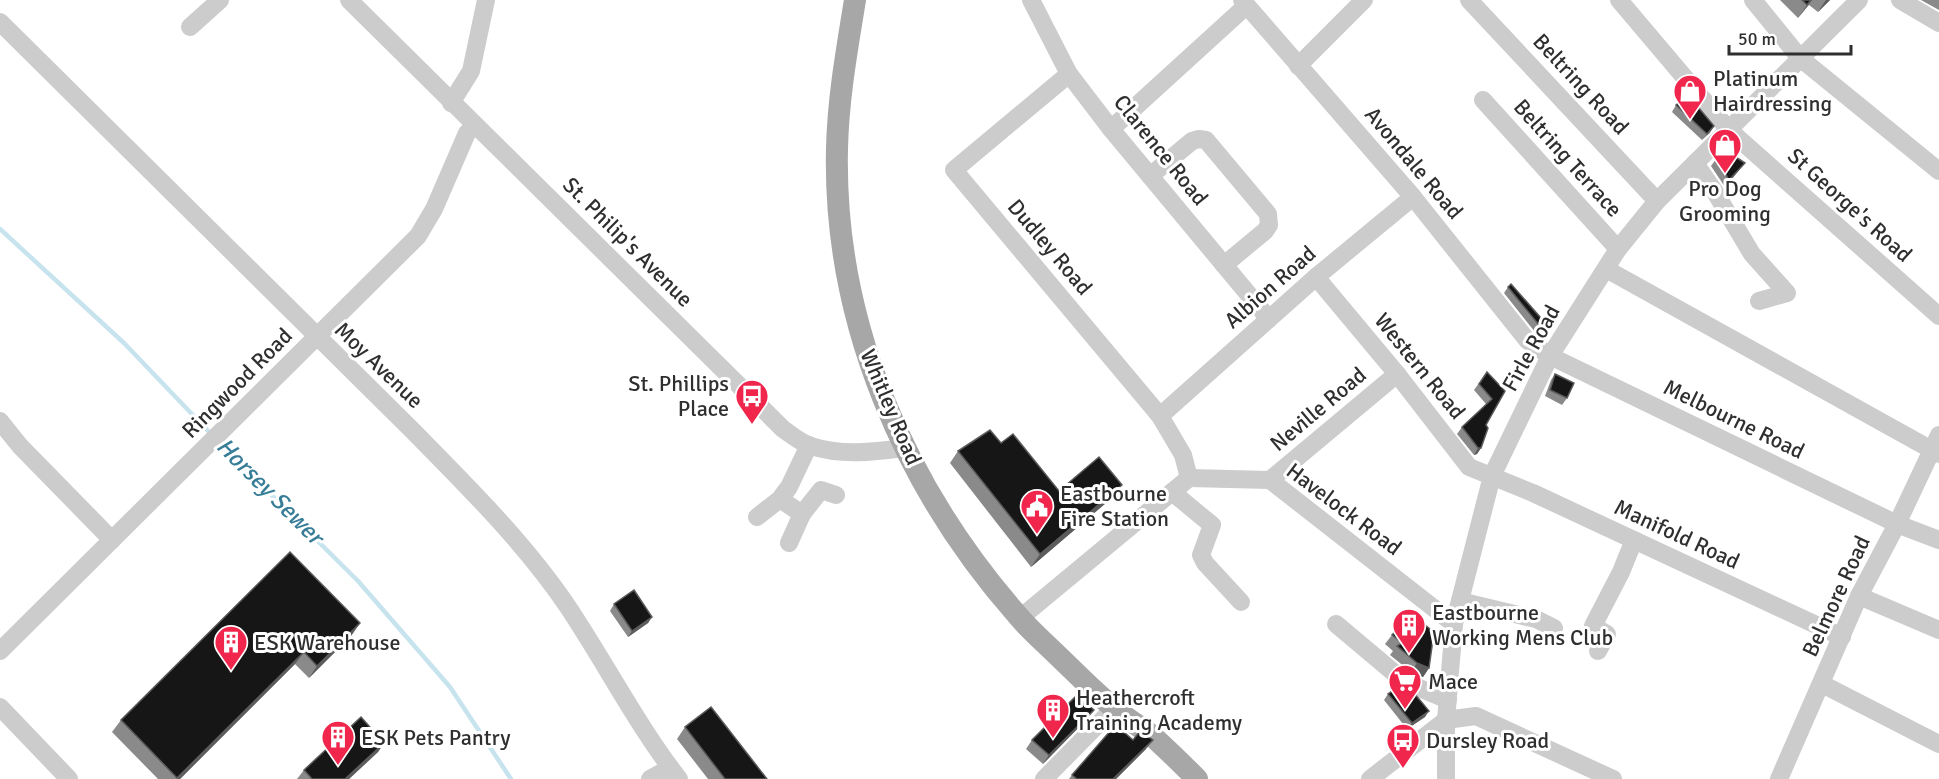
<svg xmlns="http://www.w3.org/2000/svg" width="1939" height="779" viewBox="0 0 1939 779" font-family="Signika,sans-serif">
<rect width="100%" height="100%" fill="#fff"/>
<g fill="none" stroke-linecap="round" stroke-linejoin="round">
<g stroke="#c7e3ee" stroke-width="4.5">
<polyline points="0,229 124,343 211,434"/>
<polyline points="216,440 358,581 450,687 511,779"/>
</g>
<g stroke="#ccc" stroke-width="18">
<path d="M349 0 783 429C792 435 801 443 811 446 841 456 874 452 904 448"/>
<polyline points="1031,0 1069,74 1111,129 1269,319"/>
<polyline points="1242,0 1413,197 1527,340 1550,356 1897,524 1939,540"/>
<polyline points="1469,0 1657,201"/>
<polyline points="1619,0 1729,130 1939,316"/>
<polyline points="1753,0 1800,58 1939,171"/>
<polyline points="1900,0 1939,23"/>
<path d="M0 22 412 430C467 486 524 542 568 607 606 664 637 725 679 779"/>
<polyline points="190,27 220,0"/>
<polyline points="1298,66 1364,0"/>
<polyline points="1069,74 954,170 1160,416 1183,455 1189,478"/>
<polyline points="1483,100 1618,249"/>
<polyline points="451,103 471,71 486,0"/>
<polyline points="1111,129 1246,6"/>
<polyline points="1695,163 1715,192 1752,254 1787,293 1759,301"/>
<polyline points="1150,176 1192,141 1199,139 1206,140 1268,214 1269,225 1265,231 1224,265"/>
<polyline points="1606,269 1939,454"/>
<polyline points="1316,277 1397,374 1469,467 1533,493 1842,637"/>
<polyline points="1160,416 1316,277 1413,197"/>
<polyline points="0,421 20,446 112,540"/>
<polyline points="1189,478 1270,480 1454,624"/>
<polyline points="1270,480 1397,374"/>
<polyline points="1172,492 1212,525 1201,555 1205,563 1241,602"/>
<polyline points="780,499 802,514 821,490 836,495"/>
<polyline points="757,517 780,499 789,487 809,445"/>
<polyline points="789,543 802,514"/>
<polyline points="1859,596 1939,630"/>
<polyline points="1460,601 1536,619 1554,628"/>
<polyline points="1020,618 1189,478"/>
<polyline points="1336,624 1405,682 1448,700"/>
<polyline points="0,651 418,236 434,209 467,133 475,125"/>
<polyline points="1598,651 1607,634 1593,626 1621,572 1634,540"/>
<polyline points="1822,684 1939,744"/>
<polyline points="0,707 69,779"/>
<polyline points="1446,720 1476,716 1613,779"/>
<polyline points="650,779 670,768"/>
<polyline points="1044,779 1114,708"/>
<polyline points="1370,779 1446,720"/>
<polyline points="1446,779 1446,720 1454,624 1492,476 1550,356 1618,249 1657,201 1859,0"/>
<polyline points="1779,779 1859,596 1897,524 1939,435"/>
</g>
<path stroke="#a7a7a7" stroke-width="22" d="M855 0C847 49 838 99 837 149 833 322 905 488 1019 617 1030 630 1043 641 1054 652 1074 671 1093 691 1114 708 1126 718 1139 726 1151 735 1167 749 1182 764 1197 779"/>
</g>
<g fill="#8a8a8a">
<polygon points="1780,0 1830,0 1818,12 1809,5 1798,18"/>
<polygon points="1921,0 1939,0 1939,10"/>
<polygon points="1676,105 1714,126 1710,133 1702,140 1672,112"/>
<polygon points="1716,159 1740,169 1725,187 1711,166"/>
<polygon points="1508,287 1548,326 1541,336 1535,332 1504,293"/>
<polygon points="1487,372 1505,391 1486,425 1481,448 1477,454 1474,455 1457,434 1462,427 1486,404 1474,390"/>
<polygon points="1555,374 1567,398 1562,405 1545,396 1551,380"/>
<polygon points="1001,443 1059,491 1113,497 1031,567 950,463 958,451"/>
<polygon points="614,604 652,617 648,623 628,637 610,611"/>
<polygon points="360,623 351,636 309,678 295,664 180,779 158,779 112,732 121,720"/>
<polygon points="1392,635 1429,668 1423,677 1411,672 1390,655 1393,651 1385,644"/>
<polygon points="1388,694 1425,717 1407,729 1384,700"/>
<polygon points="1087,719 1043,764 1026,749 1032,740"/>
<polygon points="685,727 767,779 708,779 677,739"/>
<polygon points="1133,740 1146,749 1116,779 1069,779 1072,775"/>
<polygon points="384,743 378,752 349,779 297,779 304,770"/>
</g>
<g fill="#5c5c5c">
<polygon points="1811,0 1812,0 1798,18 1807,5"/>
<polygon points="1826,0 1830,0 1818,12"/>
<polygon points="1745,163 1725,187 1729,180"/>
<polygon points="1478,448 1481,448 1477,454 1474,455"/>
<polygon points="1122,485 1113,497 1031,567 1040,554"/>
<polygon points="652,617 648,623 628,637 632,631"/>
<polygon points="360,623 351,636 309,678 317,666"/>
<polygon points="304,652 295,664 180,779 177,779"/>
<polygon points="1417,663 1429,668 1423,677 1411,672"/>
<polygon points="1094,710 1087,719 1043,764 1049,755"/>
<polygon points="1429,711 1425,717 1407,729 1412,723"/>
<polygon points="1153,740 1146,749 1116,779 1113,779"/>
<polygon points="384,743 378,752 349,779 345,779"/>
</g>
<g fill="#161616" stroke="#5c5c5c" stroke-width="1.5">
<polygon points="1802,0 1811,0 1807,5"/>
<polygon points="1688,95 1714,126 1707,134 1676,105"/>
<polygon points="1725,150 1745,163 1729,180 1716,159"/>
<polygon points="1511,284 1548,326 1545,329 1539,325 1508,287"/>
<polygon points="1487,372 1505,391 1486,425 1488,428 1481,448 1478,448 1462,427 1492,399 1479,384"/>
<polygon points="1555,374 1574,383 1567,398 1550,390"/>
<polygon points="990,430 1001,443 1013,434 1059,491 1099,457 1122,485 1040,554 958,451"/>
<polygon points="290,552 360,623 317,666 304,652 177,778 121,720"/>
<polygon points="634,590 652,617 632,631 614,604"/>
<polygon points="1411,614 1434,632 1429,668 1417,663 1397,646 1402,643 1392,635"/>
<polygon points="1402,684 1410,688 1429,711 1412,723 1388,694"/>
<polygon points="1077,695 1094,710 1049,755 1032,740"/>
<polygon points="711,707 767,779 725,779 685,727"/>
<polygon points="361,717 384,743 345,779 312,779 304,770"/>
<polygon points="1111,730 1125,733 1133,740 1140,731 1153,740 1113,779 1077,779 1072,775"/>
</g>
<defs>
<symbol id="shop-pin" viewBox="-11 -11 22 30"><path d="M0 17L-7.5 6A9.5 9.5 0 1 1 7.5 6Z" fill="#f1264d" stroke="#fff"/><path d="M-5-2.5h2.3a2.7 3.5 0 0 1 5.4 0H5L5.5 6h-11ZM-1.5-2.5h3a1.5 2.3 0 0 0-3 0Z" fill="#fff"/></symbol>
<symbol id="bus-pin" viewBox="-11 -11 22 30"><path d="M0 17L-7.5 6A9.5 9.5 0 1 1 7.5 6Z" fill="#f1264d" stroke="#fff"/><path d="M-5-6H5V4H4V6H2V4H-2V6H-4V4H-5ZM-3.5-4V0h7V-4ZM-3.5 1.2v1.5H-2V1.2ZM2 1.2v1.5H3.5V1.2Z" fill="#fff"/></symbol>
<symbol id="civic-pin" viewBox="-11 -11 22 30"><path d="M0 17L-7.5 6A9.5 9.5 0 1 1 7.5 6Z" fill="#f1264d" stroke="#fff"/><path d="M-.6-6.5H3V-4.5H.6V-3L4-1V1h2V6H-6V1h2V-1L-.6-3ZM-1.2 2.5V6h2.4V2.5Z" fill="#fff"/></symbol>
<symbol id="building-pin" viewBox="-11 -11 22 30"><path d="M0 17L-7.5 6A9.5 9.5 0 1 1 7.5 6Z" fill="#f1264d" stroke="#fff"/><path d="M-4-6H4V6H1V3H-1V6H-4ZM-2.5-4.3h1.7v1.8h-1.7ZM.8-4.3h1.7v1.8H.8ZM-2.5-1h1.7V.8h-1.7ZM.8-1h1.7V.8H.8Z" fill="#fff"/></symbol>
<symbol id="supermarket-pin" viewBox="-11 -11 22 30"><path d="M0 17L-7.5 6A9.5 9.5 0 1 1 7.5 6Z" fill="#f1264d" stroke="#fff"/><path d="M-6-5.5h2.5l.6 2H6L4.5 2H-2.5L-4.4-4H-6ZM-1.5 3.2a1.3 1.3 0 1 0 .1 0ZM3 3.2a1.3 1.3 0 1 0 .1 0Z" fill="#fff"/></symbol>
</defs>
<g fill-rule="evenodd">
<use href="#shop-pin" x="1671" y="72" width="38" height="52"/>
<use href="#shop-pin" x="1706" y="126" width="38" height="52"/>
<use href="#bus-pin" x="733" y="377" width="38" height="52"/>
<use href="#civic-pin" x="1018" y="487" width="38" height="52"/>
<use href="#building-pin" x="1390" y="606" width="38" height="52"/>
<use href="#building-pin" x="212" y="623" width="38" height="52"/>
<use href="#supermarket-pin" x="1386" y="662" width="38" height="52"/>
<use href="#building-pin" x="1034" y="691" width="38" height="52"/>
<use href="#building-pin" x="319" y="718" width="38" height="52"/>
<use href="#bus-pin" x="1384" y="721" width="38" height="52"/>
</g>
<g text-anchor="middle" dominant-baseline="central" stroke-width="6" stroke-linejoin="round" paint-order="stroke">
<g font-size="22" fill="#2f2f2f" stroke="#fff" text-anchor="start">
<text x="1713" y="78">Platinum<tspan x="1713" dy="25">Hairdressing</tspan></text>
<text x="1725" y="188" text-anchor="middle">Pro Dog<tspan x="1725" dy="25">Grooming</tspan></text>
<text x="729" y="383" text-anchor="end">St. Phillips<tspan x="729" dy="25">Place</tspan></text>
<text x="1060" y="493">Eastbourne<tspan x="1060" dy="25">Fire Station</tspan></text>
<text x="1432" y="612">Eastbourne<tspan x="1432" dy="25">Working Mens Club</tspan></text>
<text x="254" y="642">ESK Warehouse</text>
<text x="1428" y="681">Mace</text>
<text x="1076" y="697">Heathercroft<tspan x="1076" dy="25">Training Academy</tspan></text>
<text x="361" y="737">ESK Pets Pantry</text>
<text x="1426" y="740">Dursley Road</text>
</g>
<g font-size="22" fill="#2f2f2f" stroke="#fff">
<text transform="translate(1581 84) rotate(47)">Beltring Road</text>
<text transform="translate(1161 150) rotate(51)">Clarence Road</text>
<text transform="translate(1568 158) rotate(48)">Beltring Terrace</text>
<text transform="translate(1414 163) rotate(50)">Avondale Road</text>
<text transform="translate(1850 205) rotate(42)">St George's Road</text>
<text transform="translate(628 242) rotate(45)">St. Philip's Avenue</text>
<text transform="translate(1050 247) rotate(50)">Dudley Road</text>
<text transform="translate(1270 287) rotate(-41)">Albion Road</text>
<text transform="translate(1531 348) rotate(-61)">Firle Road</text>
<text transform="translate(379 365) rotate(44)">Moy Avenue</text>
<text transform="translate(1420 366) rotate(51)">Western Road</text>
<text transform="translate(237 383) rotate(-45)">Ringwood Road</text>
<text transform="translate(891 407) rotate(67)">Whitley Road</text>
<text transform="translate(1318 409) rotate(-40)">Neville Road</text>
<text transform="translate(1734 419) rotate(26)">Melbourne Road</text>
<text transform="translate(1344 509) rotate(37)">Havelock Road</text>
<text transform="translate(1677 534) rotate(25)">Manifold Road</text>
<text transform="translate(1836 596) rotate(-65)">Belmore Road</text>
</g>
<g font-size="24" font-style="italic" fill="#377d97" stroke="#fff">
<text transform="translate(270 491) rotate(45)">Horsey Sewer</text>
</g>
</g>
<path d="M1729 45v9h122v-9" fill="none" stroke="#2f2f2f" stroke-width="3"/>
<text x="1738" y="45" font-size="18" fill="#2f2f2f" stroke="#ffffff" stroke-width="4.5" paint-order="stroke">50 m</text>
</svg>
